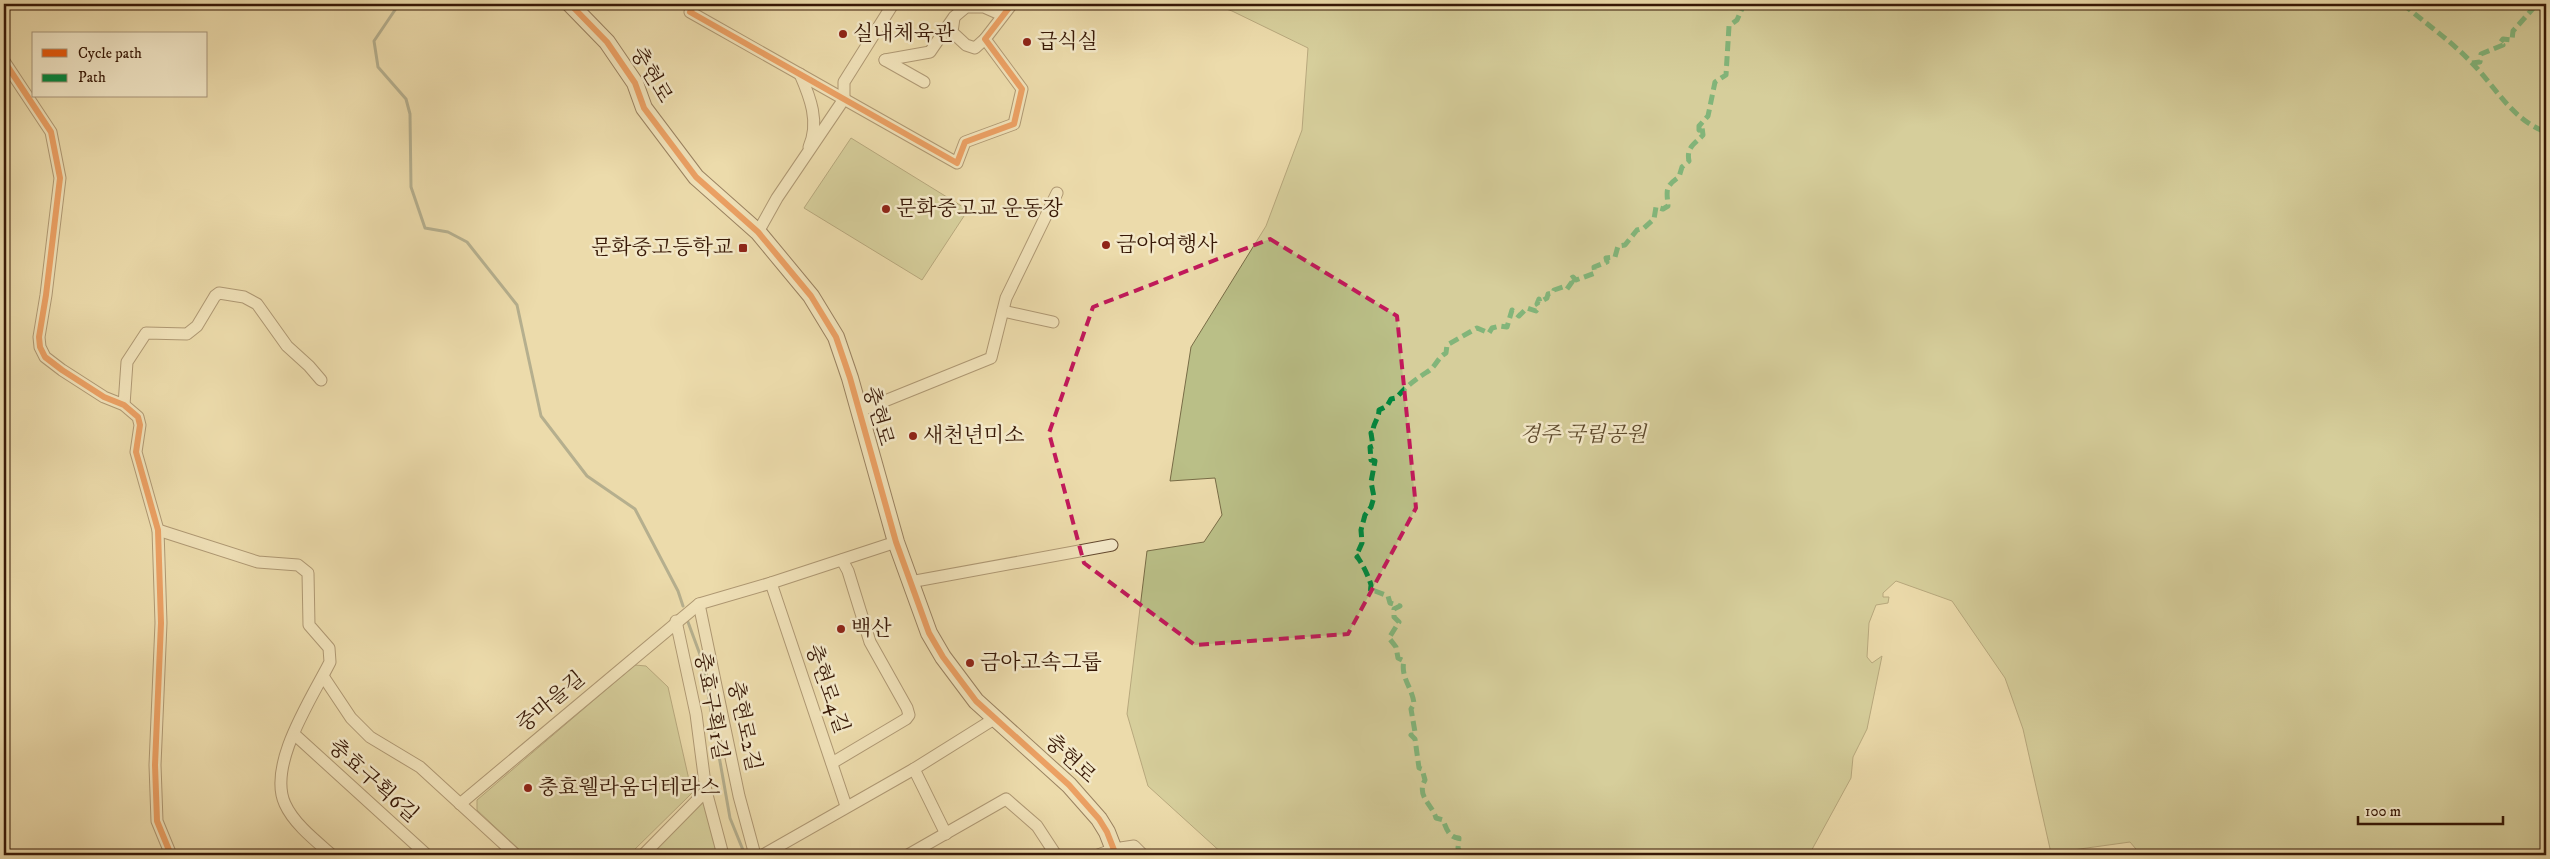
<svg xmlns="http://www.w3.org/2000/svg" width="2550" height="859" viewBox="0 0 2550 859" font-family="'IM FELL DW Pica','Noto Serif KR',serif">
<rect width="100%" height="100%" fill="#ecdbab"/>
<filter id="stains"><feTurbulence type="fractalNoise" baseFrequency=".004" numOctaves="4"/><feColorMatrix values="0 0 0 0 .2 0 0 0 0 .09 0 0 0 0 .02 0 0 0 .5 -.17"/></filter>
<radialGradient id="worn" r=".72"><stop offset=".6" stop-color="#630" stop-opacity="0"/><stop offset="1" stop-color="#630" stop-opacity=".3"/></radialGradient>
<g fill="#babf87" stroke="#786c46">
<polygon points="1211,4 2546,4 2546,855 2141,855 2130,842 2051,853 2023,729 2005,678 1952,601 1896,581 1883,593 1883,597 1889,597 1888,603 1876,605 1869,623 1867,657 1872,663 1882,656 1867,729 1853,757 1851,778 1809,855 1224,855 1148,786 1127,714 1147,551 1204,542 1222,515 1215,478 1170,481 1191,347 1266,226 1302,130 1308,48 1232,11"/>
<polygon points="851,138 968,210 922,280 804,208"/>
<polygon points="635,665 646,666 668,687 692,793 629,855 525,855 477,810 477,800"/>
<polygon points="703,800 719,855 653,855 651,853"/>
</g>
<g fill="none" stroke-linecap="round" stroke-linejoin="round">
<g stroke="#727a6a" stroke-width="3">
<polyline points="399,4 374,41 378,67 406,99 410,114 411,187 425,228 448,232 467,242 517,305 541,416 587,476 635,509 678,591 683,606"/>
<polyline points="688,622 702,660 730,818 745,855"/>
</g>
<defs>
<g id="street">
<polyline points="695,4 690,12 957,163 965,142 1014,124 1022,89 985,39 1012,4"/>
<polyline points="954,18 952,32 966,45 975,48 985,39"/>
<polyline points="885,60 930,52 954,17 966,7 984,7 1002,15"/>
<polyline points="885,60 924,82"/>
<polyline points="4,61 51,132 60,178 46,295 39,337 40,347 45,357 62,370 104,397 124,405 138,417 140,425 136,452 158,530 161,623 155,765 157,821 171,855"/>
<path d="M800 74C810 97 820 122 809 147"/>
<polyline points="758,232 777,198 844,99 844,82 893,4"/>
<polyline points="1003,311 1053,322"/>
<polyline points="124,405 127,362 146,333 187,334 197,326 215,296 219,293 244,297 257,304 287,346 309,366 321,380"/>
<polyline points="860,411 991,358 1006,298 1057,193"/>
<path d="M158 530 258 562 298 565 308 573 309 625 329 648 330 662C312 698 267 765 285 804 294 824 316 841 332 855"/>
<polyline points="910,582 1112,545"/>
<polyline points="771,583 846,806"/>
<polyline points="699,604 739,796 755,855"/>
<polyline points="676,621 696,714 706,791 723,855"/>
<polyline points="323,676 351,718 370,737 420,767 516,855"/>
<polyline points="294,734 427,855"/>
<polyline points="832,763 906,719 909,715 907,708 870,642 848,571 842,560"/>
<polyline points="914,769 946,834"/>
<polyline points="460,804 699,604 771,583 896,542"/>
<polyline points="643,855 706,791"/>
<polyline points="763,855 914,769 994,719"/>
<polyline points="908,855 1006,799 1037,826 1056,855"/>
<polyline points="1098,855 1114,849 1134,846 1143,855"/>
</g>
<polyline id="secondary" points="570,4 607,42 635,83 644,108 696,177 758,232 811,296 836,337 850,378 896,542 929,633 943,657 976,701 1069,785 1099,819 1107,832 1116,855"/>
</defs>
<use href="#street" stroke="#64492f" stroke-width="13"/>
<use href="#secondary" stroke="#371806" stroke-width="18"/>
<use href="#street" stroke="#f3e8c8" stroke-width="11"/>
<use href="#secondary" stroke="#f3e8c8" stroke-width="16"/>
<g stroke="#00873e" stroke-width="5" stroke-dasharray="10 5" stroke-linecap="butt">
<path d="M2403 4C2425 23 2451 41 2471 62 2495 86 2512 120 2546 132"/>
<polyline points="2472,63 2480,62 2481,54 2503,45 2500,43 2503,39 2512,40 2513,31 2537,4"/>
<path d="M1462 855 1458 848 1459 838C1449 838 1446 828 1443 820L1436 818C1432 804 1416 796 1425 780L1422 769 1419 768 1415 739 1411 735H1414L1415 732 1411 709 1414 704C1413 689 1400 677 1404 661L1398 658 1396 647 1389 638 1399 622 1394 617V609L1400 606 1390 603 1388 596 1375 591 1371 592C1370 590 1371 587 1371 585 1370 580 1362 562 1357 557L1360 555 1358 552 1362 543 1361 530 1365 515 1371 507 1374 497 1371 482 1375 461 1371 460 1370 447 1373 446 1371 433H1373C1372 424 1379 419 1379 410L1387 406 1391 399 1396 398C1407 386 1413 381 1427 372 1436 367 1437 358 1446 353L1447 345 1477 328 1489 333 1492 328 1500 326 1507 327 1512 310 1519 316 1527 308 1536 311 1539 307 1537 304 1539 299 1540 302 1547 298 1548 294 1553 293 1554 290 1563 287 1567 289 1572 282 1569 280 1573 277 1576 280 1595 273 1594 267 1607 262 1606 258 1615 257 1618 246 1625 245 1637 230 1644 228 1654 219 1656 207 1663 209 1668 206C1667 191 1664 187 1679 177L1682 167 1689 161C1686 147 1695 144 1703 135L1702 127 1699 130V126L1708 116 1715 82 1726 75 1729 26 1737 20 1744 4"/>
</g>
<defs>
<g id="cycleway">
<polyline points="570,4 607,42 635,83 644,108 696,177 758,232 811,296 836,337 850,378 896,542 929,633 943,657 976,701 1069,785 1099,819 1107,832 1116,855"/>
<polyline points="695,4 690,12 957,163 965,142 1014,124 1022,89 985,39 1012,4"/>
<polyline points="4,61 51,132 60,178 46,295 39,337 40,347 45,357 62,370 104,397 124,405 138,417 140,425 136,452 158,530 161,623 155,765 157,821 171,855"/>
</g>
</defs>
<use href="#cycleway" stroke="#f3e8c8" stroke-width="9"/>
<use href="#cycleway" stroke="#e8590c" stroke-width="6"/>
</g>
<path d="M0 0H2550V859H0ZM1270 239 1397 316 1416 508 1348 634 1195 645 1084 563 1049 433 1093 307Z" fill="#ecdbab" fill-opacity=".55" fill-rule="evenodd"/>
<path fill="none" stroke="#c2185b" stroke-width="4" stroke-dasharray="10 6" stroke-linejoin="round" d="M1270 239 1397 316 1416 508 1348 634 1195 645 1084 563 1049 433 1093 307Z"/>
<g fill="#8f2418" stroke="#f3e8c8" stroke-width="2">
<circle cx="843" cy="34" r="5"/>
<circle cx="1027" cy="42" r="5"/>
<circle cx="886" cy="209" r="5"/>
<circle cx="1106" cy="245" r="5"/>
<rect x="738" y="243" width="10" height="10" rx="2.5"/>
<circle cx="913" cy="436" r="5"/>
<circle cx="841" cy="629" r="5"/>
<circle cx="970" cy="663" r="5"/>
<circle cx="528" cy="788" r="5"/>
</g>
<g text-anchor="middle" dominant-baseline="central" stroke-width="5" stroke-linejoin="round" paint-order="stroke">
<g font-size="21" fill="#371806" stroke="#f3e8c8" text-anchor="start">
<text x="853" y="34">실내체육관</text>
<text x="1037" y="42">급식실</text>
<text x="896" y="209">문화중고교 운동장</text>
<text x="1116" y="245">금아여행사</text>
<text x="733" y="248" text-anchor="end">문화중고등학교</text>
<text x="923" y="436">새천년미소</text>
<text x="851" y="629">백산</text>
<text x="980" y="663">금아고속그룹</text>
<text x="538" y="788">충효웰라움더테라스</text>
</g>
<g font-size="21" fill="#371806" stroke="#f3e8c8">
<text transform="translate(651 75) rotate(60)">충현로</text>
<text transform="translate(878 416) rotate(74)">충현로</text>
<text transform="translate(827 689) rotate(71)">충현로4길</text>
<text transform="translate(551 702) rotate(-40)">중마을길</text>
<text transform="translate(711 706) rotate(80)">충효구획1길</text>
<text transform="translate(744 726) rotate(78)">충현로2길</text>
<text transform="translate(1070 759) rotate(43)">충현로</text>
<text transform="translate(373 781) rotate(42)">충효구획6길</text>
</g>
<g font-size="21" font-style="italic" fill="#5e4a2d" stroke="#f3e8c8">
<text x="1583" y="435">경주 국립공원</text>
</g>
</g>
<rect width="2550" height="859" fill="none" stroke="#ecdbab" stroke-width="20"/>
<rect x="5" y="5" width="2540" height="849" fill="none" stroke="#371806" stroke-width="2.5"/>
<rect x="10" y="10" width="2530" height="839" fill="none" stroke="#371806"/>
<rect x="32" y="32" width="175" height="65" fill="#f3e8c8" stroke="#a8957a"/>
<rect x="42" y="49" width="25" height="8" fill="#e8590c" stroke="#a8957a"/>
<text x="78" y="58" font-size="15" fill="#371806">Cycle path</text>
<rect x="42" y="74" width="25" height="8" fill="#00873e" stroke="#a8957a"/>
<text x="78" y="82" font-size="15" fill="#371806">Path</text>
<path d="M2358 816v8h145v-8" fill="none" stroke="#371806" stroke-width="2.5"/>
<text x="2365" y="816" font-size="15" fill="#371806" stroke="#f3e8c8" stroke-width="4" paint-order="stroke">100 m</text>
<rect width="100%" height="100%" filter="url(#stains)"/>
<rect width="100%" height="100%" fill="url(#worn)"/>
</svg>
